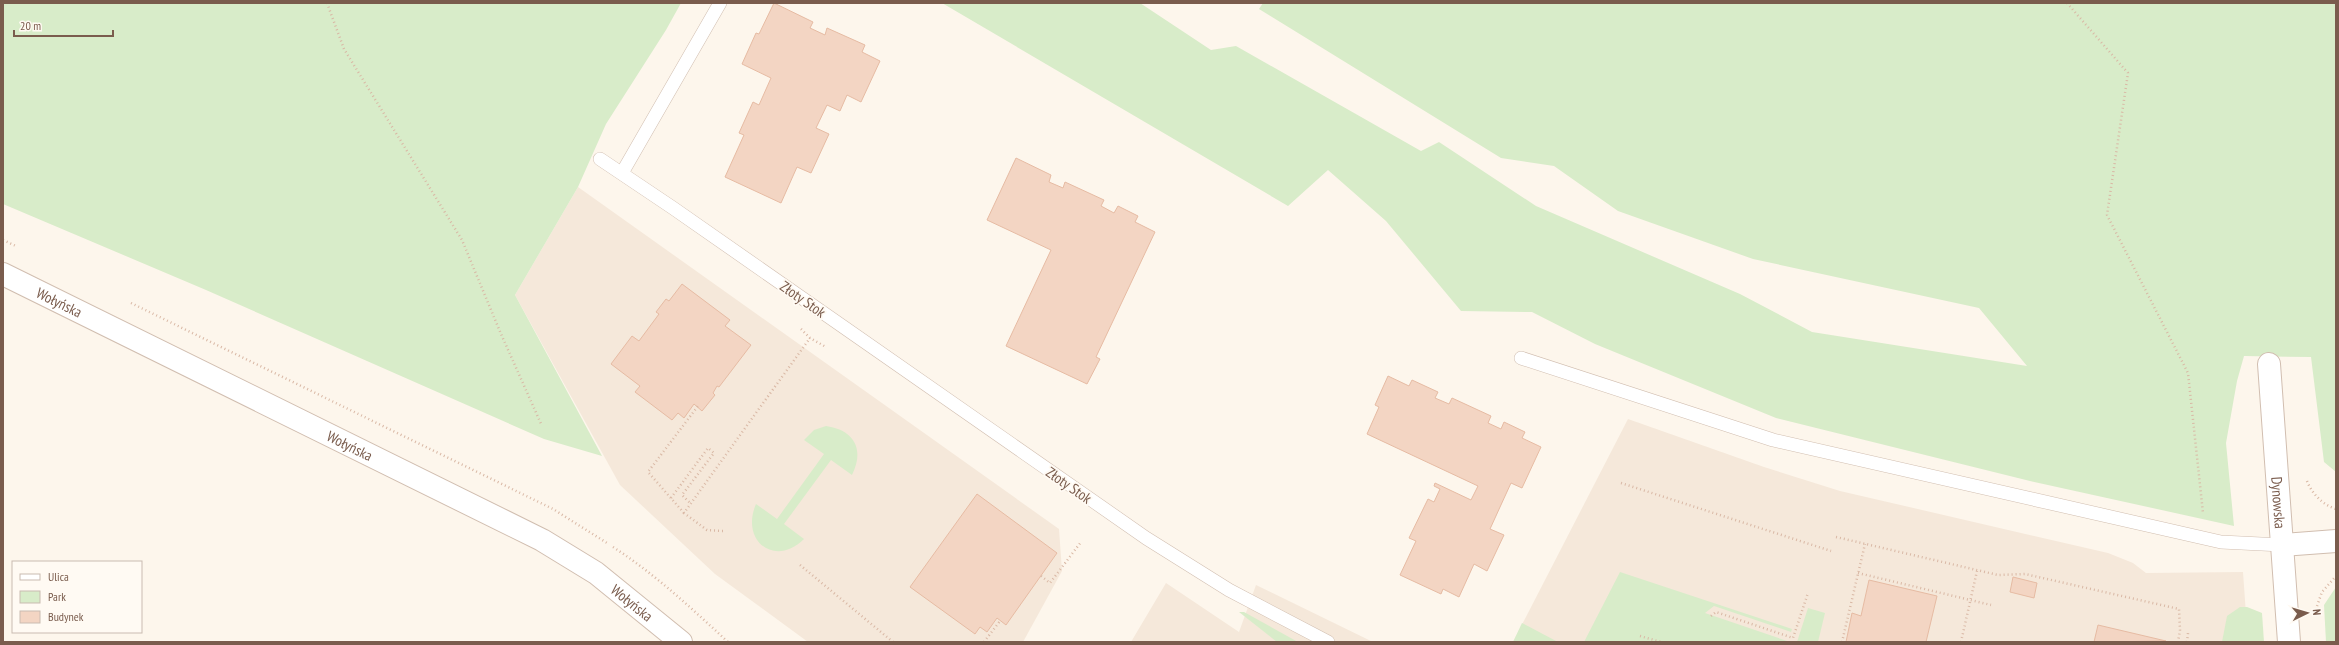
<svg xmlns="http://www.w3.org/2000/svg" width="2339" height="645" viewBox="0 0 2339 645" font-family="'PT Sans Narrow',sans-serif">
<rect width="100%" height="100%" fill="#fdf6ec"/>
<g fill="#f5e8da">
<polygon points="578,187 1059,529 1062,571 1023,642 808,642 715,574 620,485 515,295"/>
<polygon points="1628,419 1764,467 1840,491 2108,553 2133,563 2146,573 2243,572 2248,642 1513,642"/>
<polygon points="1166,583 1239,632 1256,585 1373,642 1131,642"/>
</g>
<g fill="#d8ecc9">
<polygon points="3,3 681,3 666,30 606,124 578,187 515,295 602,456 544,439 206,290 3,204"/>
<polygon points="942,3 1140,3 1211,50 1236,46 1421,151 1439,142 1536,206 1740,294 1812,332 2027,366 1979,308 1753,259 1618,211 1554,166 1501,158 1259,9 1263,3 2336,3 2336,472 2324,462 2311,357 2244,356 2237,381 2226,443 2234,526 2030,481 1776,418 1595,344 1532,312 1461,311 1386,221 1328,170 1288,206"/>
<path d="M826 426C854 430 865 449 852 475L831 460 784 524 804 539C775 568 740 541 756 504L777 519 824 454 804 440 814 430Z"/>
<polygon points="1620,572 1792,629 1791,632 1714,606 1705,613 1790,642 1584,642"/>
<polygon points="2336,587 2336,642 2326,642 2324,605"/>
<polygon points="2240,607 2247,607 2262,613 2264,642 2222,642 2227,616"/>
<polygon points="1808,608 1825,613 1818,642 1797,642"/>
<polygon points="1239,612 1244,612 1298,642 1277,642"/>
<polygon points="1522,623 1558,642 1513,642"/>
</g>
<g fill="#f3d5c3" stroke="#e6bba3">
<polygon points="774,3 813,22 810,28 825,35 827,28 865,45 862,52 880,61 861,102 847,95 840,111 827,105 816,128 829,134 811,173 797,167 781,203 725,177 744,135 739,133 753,102 759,105 771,78 742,64 756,33 759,34"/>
<polygon points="1016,158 1051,175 1049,182 1063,188 1065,182 1104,200 1101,206 1114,213 1118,206 1138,216 1135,222 1155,232 1096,357 1100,359 1087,384 1006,346 1051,250 987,220"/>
<polygon points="682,284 730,320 725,326 751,345 719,387 717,386 713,393 715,395 702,411 694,404 684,418 678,413 672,420 635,392 640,386 611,364 632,336 639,341 659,314 656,312 666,299 669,301"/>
<polygon points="1388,376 1409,386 1412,380 1438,392 1435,398 1449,404 1452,398 1491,416 1488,423 1501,429 1504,422 1525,432 1522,438 1541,447 1522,488 1511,483 1490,529 1504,535 1487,571 1474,564 1459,597 1443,589 1441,594 1400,575 1416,541 1409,538 1428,499 1434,502 1440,489 1434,486 1435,483 1471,500 1478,486 1367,434 1379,407 1375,405"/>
<polygon points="977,494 1057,553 1006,625 997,618 987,632 980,627 975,634 910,587"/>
<polygon points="2013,577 2037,583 2034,598 2010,592"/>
<polygon points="1869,580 1937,596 1926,642 1846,642 1852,613 1861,616"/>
<polygon points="2098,625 2166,641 2094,642"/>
</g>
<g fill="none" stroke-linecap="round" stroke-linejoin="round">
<defs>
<g id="service">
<polyline points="600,159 673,208 1146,538 1229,590 1328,642"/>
<polyline points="622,173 720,3"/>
<polyline points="1521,358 1773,440 2221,542 2282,545"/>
</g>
<g id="minor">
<path id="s1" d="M3 274 542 540 596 573 681 642"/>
<path id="s2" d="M2269 364 2289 642"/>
<polyline points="2282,545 2336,541"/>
</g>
</defs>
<use href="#service" stroke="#d1beb0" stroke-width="14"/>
<use href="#minor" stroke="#d1beb0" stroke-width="24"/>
<g stroke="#d9b8a5" stroke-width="2.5" stroke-dasharray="1 3" stroke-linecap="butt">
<polyline points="327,3 344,49 462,240 501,334 542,426"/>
<polyline points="2067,3 2128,73 2107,215 2188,373 2203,513"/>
<polyline points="3,240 16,246"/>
<polyline points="131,303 553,509 607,543"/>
<polyline points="801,329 810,338 826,347"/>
<path d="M2307 481C2312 494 2323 505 2336 509"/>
<polyline points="1621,483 1831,551"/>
<polyline points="671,498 708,448 714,453 682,495 691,504"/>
<polyline points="684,513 648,472 698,406"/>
<polyline points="723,531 707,530 684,513 810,338"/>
<polyline points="1836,537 1998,575 2025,574 2179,609 2180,630 2178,642"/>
<path d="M613 547C655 574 691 608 728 642"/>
<polyline points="800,565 893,642"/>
<polyline points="1858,573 1991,605"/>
<polyline points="1041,576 1050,583 1081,542"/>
<polyline points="2317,606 2322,592 2336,576"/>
<polyline points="1711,616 1716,612 1793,638 1808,593"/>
<polyline points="1640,636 1661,642"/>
<polyline points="984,642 1000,621"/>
<polyline points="1842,642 1865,544"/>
<polyline points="1961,642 1977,571"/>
<polyline points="2187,642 2188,633"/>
</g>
<use href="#service" stroke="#fff" stroke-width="13"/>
<use href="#minor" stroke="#fff" stroke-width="22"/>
</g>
<g text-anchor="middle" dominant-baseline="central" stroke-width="3.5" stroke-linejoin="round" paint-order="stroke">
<g font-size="15" fill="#7a5c4d" stroke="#fffaf3">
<text transform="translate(803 299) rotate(35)">Złoty Stok</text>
<text stroke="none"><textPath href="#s1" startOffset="63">Wołyńska</textPath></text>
<text stroke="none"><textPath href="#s1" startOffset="387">Wołyńska</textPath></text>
<text transform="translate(1069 485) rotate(35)">Złoty Stok</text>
<text stroke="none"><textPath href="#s2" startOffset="139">Dynowska</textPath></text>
<text stroke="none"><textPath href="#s1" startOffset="711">Wołyńska</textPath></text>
</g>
</g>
<rect width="2339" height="645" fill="none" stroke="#7a5c4d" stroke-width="8"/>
<rect x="12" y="561" width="130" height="72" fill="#fffaf3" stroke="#cabbb1"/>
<rect x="20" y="574" width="20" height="6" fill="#ffffff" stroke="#cabbb1"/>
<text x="48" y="581" font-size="12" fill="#7a5c4d">Ulica</text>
<rect x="20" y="591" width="20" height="12" fill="#d8ecc9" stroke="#cabbb1"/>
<text x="48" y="601" font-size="12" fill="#7a5c4d">Park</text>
<rect x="20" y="611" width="20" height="12" fill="#f3d5c3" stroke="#cabbb1"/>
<text x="48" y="621" font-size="12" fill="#7a5c4d">Budynek</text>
<g transform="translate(2307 613) rotate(85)" stroke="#fffaf3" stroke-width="3" paint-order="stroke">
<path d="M0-3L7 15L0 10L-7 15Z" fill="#7a5c4d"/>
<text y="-6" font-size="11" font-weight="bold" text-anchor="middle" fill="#7a5c4d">N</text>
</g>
<path d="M14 30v6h99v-6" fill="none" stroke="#7a5c4d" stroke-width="2"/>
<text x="20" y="30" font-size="12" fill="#7a5c4d" stroke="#fffaf3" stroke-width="3" paint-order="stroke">20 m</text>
</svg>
